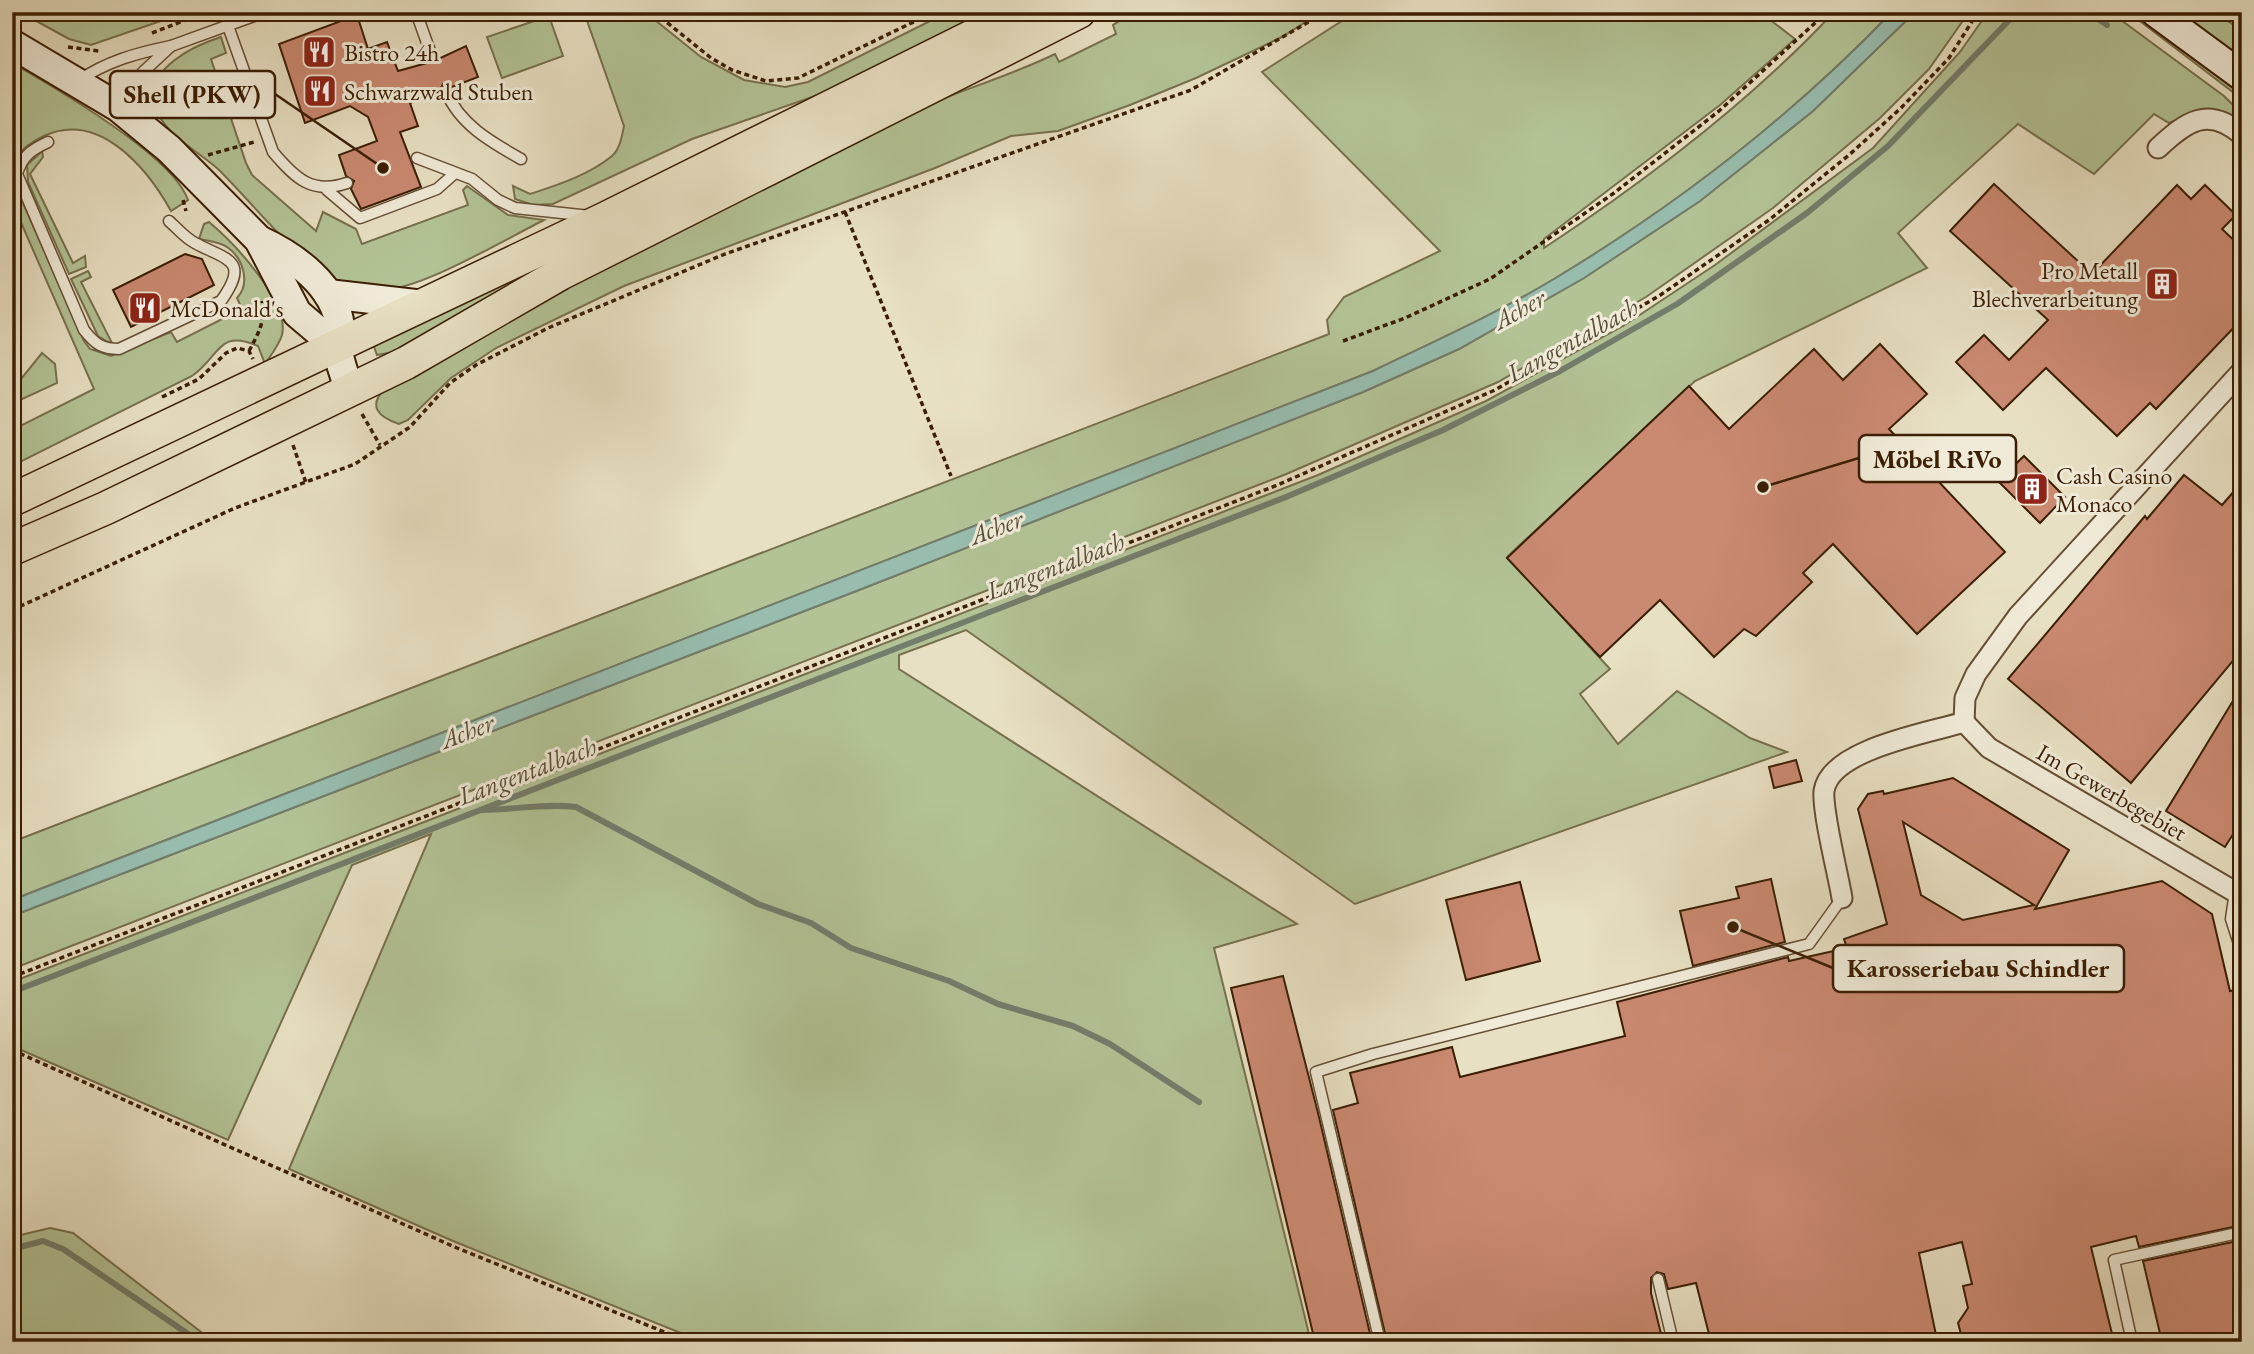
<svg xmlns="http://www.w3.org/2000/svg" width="2254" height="1354" viewBox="0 0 2254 1354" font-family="'EB Garamond',serif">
<rect width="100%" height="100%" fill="#e8e0c3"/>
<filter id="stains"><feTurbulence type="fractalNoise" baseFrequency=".00286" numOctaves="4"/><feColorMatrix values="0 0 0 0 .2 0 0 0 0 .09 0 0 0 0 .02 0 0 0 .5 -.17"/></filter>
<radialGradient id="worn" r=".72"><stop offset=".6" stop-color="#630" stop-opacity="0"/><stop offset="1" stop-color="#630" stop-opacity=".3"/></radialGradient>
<g fill="#b3c396" stroke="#77704d" stroke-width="2">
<polygon points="20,12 187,12 91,45 69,39"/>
<path d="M584 12H645L701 57 744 80 785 87 808 82 948 12H989L838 88 692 139 553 204 533 205 515 199 513 186 530 194C557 185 589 175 612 156 620 149 622 136 624 126Z"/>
<path d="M1134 12H1321L1282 37 1196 78 1130 105 1058 131 1011 136 935 168 624 286 496 348 451 378 408 420 399 424C379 417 367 407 385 388 557 290 732 196 912 112 959 90 1008 77 1055 54L1059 62 1116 34 1113 25Z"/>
<path d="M1356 12H1760L1795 39 1720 105 1544 239V248C1647 180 1750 102 1834 12H1892C1792 116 1677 205 1554 279 1496 314 1433 342 1373 371L12 900V842L1329 334 1327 320 1344 297 1440 251 1262 72Z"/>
<polygon points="1915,12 1969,12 1929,69 1880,118 1773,208 1646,297 1498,382 1284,475 12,969 12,916 859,590 1363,392 1459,349 1584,278 1700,201 1813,111"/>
<path d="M1988 12H2110L2224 96 2242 114V125C2218 102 2195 111 2169 123L2154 114 2094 174 2018 124 1898 233 1927 268 1695 381 1507 557 1610 669 1580 694 1618 744 1677 691 1750 738 1787 752 1355 904 966 630 899 655V669L1297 924 1214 948 1311 1342H703L453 1241 289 1169 431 834 352 865 228 1140 12 1046V982L1318 475 1486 401 1623 326 1715 265 1873 148 1960 52Z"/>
<polygon points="2128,12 2136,12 2242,90 2242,99"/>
<polygon points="2178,12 2215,12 2242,31 2242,59"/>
<polygon points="549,16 563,56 502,78 487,37"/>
<path d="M221 37 226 53 211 59 246 163 252 175 316 231 323 212 356 229 362 244 468 205 463 190 467 186 508 215 544 220C506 239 428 285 390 289 376 290 350 287 337 282 304 268 247 197 218 169 198 151 162 133 155 106 144 69 193 46 221 37Z"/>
<path d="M12 63C54 87 173 156 188 200L171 211C147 168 99 110 44 136 30 143 20 150 12 164Z"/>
<polygon points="42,151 43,157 30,174 73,263 85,256 86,267 69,274 28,182 27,165"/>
<path d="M12 168 22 201 84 341 90 349 111 356 171 332 177 342 242 309 237 298C251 283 243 258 227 247 220 242 208 241 199 239L204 224 209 222C233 242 290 302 282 335 279 345 271 355 265 364L258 346C218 328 220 357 192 376L12 466V430L94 389 12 202Z"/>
<polygon points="554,260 400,351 377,355 373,344"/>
<polygon points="88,271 91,277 81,282 113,345 98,336 71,279"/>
<polygon points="42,353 55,364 57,383 18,401 12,390"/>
<polygon points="50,1228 73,1233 214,1342 12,1342 12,1237"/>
</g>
<path fill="#98bdaf" stroke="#737d6b" stroke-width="2" d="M1892 12H1915L1813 111 1700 201 1584 278 1459 349 1363 392 859 590 12 916V900L1373 371C1433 342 1496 314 1554 279 1677 205 1792 116 1892 12Z"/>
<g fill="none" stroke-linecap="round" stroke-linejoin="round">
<g stroke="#737d6b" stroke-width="6">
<polyline points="2088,12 2107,25"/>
<polyline points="2196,12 2204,18 2208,12"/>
<path d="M481 810C513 810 543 803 576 807L758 904 811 923 851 948 949 981 998 1004 1073 1026 1110 1044 1199 1102"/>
<polyline points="12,992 1286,497 1443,430 1560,371 1677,304 1807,213 1888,146 2017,12"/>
<polyline points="12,1249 43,1241 63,1249 200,1342"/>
</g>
</g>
<g fill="#ca8971" stroke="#3b1e04" stroke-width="2" fill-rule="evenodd">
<polygon points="357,15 368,49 387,42 398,71 434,61 466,46 478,77 452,87 443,84 439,92 410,103 418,126 400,132 421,187 361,209 351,189 354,181 346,176 339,155 377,141 368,117 350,106 305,123 279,44"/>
<polygon points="1994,184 2092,274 2177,185 2191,199 2205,185 2236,215 2222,229 2242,248 2242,319 2156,409 2150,403 2117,436 2046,368 2003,410 1956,362 1984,335 2009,360 2048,320 1950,231"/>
<polygon points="185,254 202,259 214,285 131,327 113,290"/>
<polygon points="1880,344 1927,394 1889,429 2005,552 1917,634 1833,544 1803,573 1812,582 1756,636 1744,629 1714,657 1660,600 1600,657 1507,558 1689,386 1729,429 1814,349 1843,380"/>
<polygon points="2024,456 2065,497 2040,523 1998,481"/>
<polygon points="2184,475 2222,505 2242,482 2242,650 2131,783 2008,679 2145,516 2147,519"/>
<polygon points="2242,686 2242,820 2225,847 2166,811"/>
<polygon points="1796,760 1802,781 1774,788 1769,767"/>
<path d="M1953 778 2069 850 2035 909 2162 881 2212 914 2230 991 2236 990 2242 1019V1225L2139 1247 2136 1236 2091 1247 2114 1342H1963L1958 1323 1968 1308 1963 1286 1972 1284 1962 1242 1919 1253 1936 1335 1906 1342H1711L1696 1283 1668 1289 1664 1274 1657 1272 1651 1278V1293L1663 1342H1387L1333 1110 1358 1103 1350 1073 1452 1047 1460 1077 1625 1036 1617 1002 1788 957 1789 961 1847 948 1844 939 1887 924 1858 809 1868 794 1883 791 1884 794ZM1903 822 2034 905 1963 920 1921 895Z"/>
<polygon points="1771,879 1785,942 1693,966 1680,911 1739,898 1736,887"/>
<polygon points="1520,882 1540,961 1466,980 1446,900"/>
<polygon points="1283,976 1318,1113 1372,1342 1315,1342 1231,988"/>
<polygon points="2242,1240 2242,1342 2162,1342 2143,1261"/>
</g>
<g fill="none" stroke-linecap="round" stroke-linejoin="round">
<defs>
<g id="lane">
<polyline points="416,12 431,54"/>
<path d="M228 26 273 152C295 178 312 195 347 183"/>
<polyline points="171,46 265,12"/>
<path d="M78 81C107 61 137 53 171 46L143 72 120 104"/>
<path d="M446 91C459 124 491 142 521 159"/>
<path d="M48 142C31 150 22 156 17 174L84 330C95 344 102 349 119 349L221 301C251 259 226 260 195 243 185 238 177 228 169 221"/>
<polyline points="417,158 472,179 498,200 515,208 590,216"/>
<polyline points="327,190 360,218 437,189 454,174"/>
<polyline points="2235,892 2231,919 2242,953"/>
<polyline points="1658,1279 1673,1342"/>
<polyline points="1380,1342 1316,1072 1373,1054 1809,944 1842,898"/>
<polyline points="2132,1342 2114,1260 2242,1232"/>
</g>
<g id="street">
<path d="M2158 148C2186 122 2208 105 2242 135"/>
<polyline points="1964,722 1989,748 2242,896"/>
<path d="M1842 898C1838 874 1822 811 1824 791 1830 749 1929 733 1964 722L1965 698 1976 674 2018 616 2242 371"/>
</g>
<g id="secondary">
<polyline points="2155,12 2242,76"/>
<polyline points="12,44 118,107 169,149 259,240 297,313 337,347"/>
<path d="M259 240C294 256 336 286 340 327 341 334 337 342 338 349 339 363 346 377 349 390"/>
<polyline points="328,294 424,305"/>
</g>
<g id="primary">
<polyline points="12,500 604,219 1021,12"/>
<polyline points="12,549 106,508 406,363 560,274 1079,12"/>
</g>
</defs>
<use href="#lane" stroke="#664e34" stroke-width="13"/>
<use href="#street" stroke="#664e34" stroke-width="23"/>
<use href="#secondary" stroke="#3b1e04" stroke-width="32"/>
<use href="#primary" stroke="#3b1e04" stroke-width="35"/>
<g stroke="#3b1e04" stroke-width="3.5" stroke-dasharray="5 3.5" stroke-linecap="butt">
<polyline points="654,12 711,58 732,70 766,81 798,78 934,12"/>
<polyline points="2121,12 2133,21"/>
<polyline points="152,33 206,12"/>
<polyline points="68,47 99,51"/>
<polyline points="208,155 254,142"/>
<polyline points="183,200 186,211"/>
<polyline points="845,212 951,476"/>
<polyline points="1343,341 1405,318 1490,279 1614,193 1719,111 1827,12"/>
<path d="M249 351C258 334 266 321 262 301"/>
<polyline points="162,397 199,379 226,353 237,348 249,351 253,359"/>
<polyline points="362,414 380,445"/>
<polyline points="293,445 306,483"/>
<polyline points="12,610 235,508 355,464 410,427 450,383 476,365 548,328 725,254 1191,90 1326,12"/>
<polyline points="12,977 1275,486 1495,390 1659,296 1769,220 1849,155 1901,108 1949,58 1978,12"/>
<polyline points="12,1050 457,1248 689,1342"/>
</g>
<use href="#lane" stroke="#f0ebd8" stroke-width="10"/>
<use href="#street" stroke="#f0ebd8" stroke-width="19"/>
<use href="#secondary" stroke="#f0ebd8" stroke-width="28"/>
<use href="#primary" stroke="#e8e0c3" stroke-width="32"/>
</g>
<defs>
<symbol id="restaurant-square" viewBox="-11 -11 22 22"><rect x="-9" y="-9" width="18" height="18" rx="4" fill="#8f2418" stroke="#f0ebd8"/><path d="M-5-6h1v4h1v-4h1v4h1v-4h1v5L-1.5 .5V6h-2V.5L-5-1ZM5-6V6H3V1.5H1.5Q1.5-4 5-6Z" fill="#fff"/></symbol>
<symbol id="building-square" viewBox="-11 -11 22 22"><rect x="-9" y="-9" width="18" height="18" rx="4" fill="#8f2418" stroke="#f0ebd8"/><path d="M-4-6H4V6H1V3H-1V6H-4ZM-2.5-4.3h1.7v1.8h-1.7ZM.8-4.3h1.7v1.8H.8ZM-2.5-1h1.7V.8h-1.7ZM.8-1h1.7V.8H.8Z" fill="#fff"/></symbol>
</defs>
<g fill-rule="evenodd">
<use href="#restaurant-square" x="300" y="33" width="38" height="38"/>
<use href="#restaurant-square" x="301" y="72" width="38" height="38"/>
<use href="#building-square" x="2143" y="265" width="38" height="38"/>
<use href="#restaurant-square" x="126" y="289" width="38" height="38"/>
<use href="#building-square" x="2013" y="470" width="38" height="38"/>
</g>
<g text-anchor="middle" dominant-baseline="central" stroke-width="6" stroke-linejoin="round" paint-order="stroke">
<g font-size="24" fill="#3b1e04" stroke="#f0ebd8" text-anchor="start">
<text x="344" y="52">Bistro 24h</text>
<text x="344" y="91">Schwarzwald Stuben</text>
<text x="2138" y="270" text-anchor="end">Pro Metall<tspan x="2138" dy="28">Blechverarbeitung</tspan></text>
<text x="170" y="308">McDonald's</text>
<text x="2056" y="475">Cash Casino<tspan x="2056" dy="28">Monaco</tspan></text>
</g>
<g font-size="24" fill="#3b1e04" stroke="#f0ebd8">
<text transform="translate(2112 792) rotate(30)">Im Gewerbegebiet</text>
</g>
<g font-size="26" font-style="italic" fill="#574e37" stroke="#f0ebd8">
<text transform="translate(1519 309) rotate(-29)">Acher</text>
<text transform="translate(1572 340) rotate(-29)">Langentalbach</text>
<text transform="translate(996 527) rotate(-21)">Acher</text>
<text transform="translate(1055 566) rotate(-21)">Langentalbach</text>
<text transform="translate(467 731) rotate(-21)">Acher</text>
<text transform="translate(527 771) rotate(-21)">Langentalbach</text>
</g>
</g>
<path fill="none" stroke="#3b1e04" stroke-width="2.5" d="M383 168L275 94M1763 487L1859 458M1733 927L1833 968"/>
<g fill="#3b1e04" stroke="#f0ebd8" stroke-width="2.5">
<circle cx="383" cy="168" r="7"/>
<circle cx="1763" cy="487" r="7"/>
<circle cx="1733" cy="927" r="7"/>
</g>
<g fill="#f0ebd8" stroke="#3b1e04" stroke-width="2.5">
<rect x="110" y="71" width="165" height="47" rx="7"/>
<rect x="1859" y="435" width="157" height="47" rx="7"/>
<rect x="1833" y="945" width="291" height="47" rx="7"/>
</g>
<g font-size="26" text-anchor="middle" font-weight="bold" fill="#3b1e04">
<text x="192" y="103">Shell (PKW)</text>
<text x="1937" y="468">Möbel RiVo</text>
<text x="1978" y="977">Karosseriebau Schindler</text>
</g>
<rect width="2254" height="1354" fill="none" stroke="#e8e0c3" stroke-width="42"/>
<rect x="14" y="14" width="2226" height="1326" fill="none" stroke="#3b1e04" stroke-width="3.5"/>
<rect x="21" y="21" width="2212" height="1312" fill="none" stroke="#3b1e04" stroke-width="2"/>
<rect width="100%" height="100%" filter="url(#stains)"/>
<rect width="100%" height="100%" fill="url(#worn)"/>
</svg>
